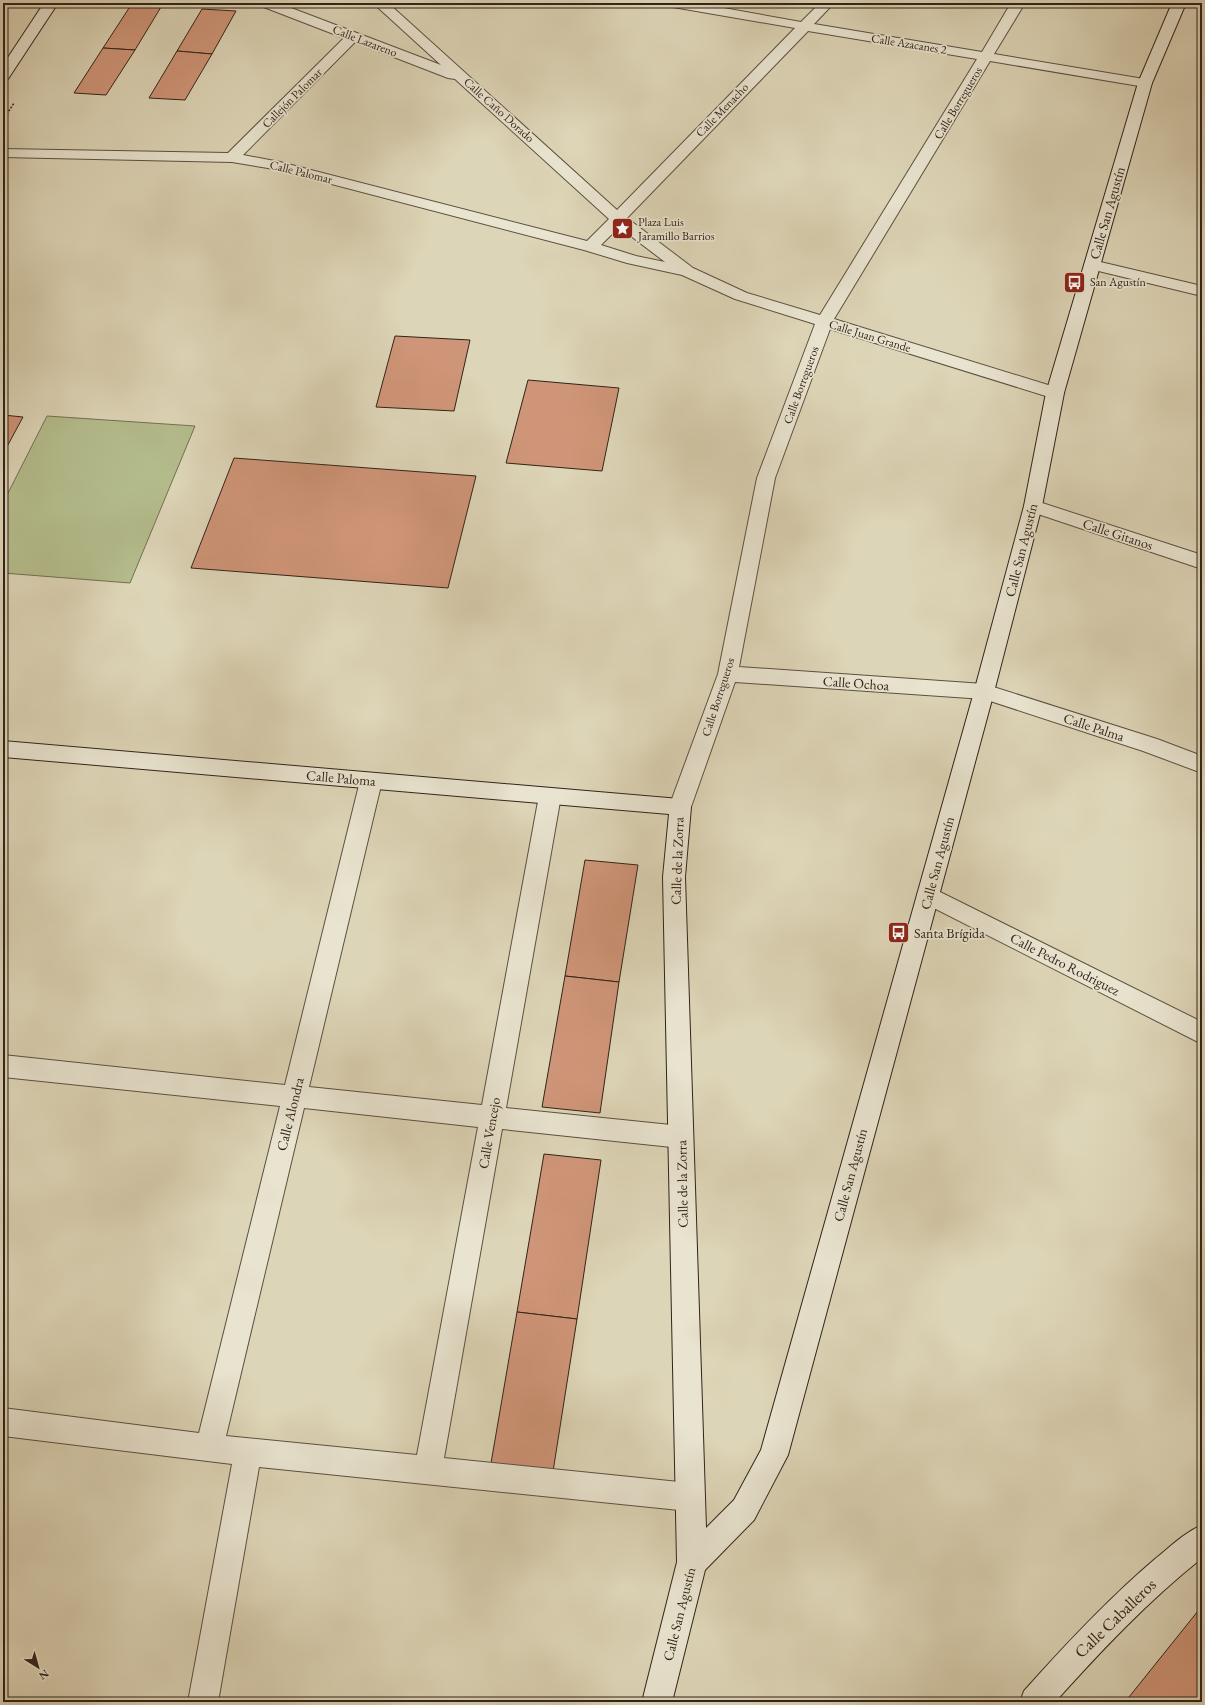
<svg xmlns="http://www.w3.org/2000/svg" width="1205" height="1705" viewBox="0 0 1205 1705" font-family="'EB Garamond',serif">
<rect width="100%" height="100%" fill="#ddd5b7"/>
<filter id="stains"><feTurbulence type="fractalNoise" baseFrequency=".005" numOctaves="4"/><feColorMatrix values="0 0 0 0 .2 0 0 0 0 .09 0 0 0 0 .02 0 0 0 .5 -.17"/></filter>
<radialGradient id="worn" r=".72"><stop offset=".6" stop-color="#630" stop-opacity="0"/><stop offset="1" stop-color="#630" stop-opacity=".3"/></radialGradient>
<polygon fill="#b4bc8c" stroke="#727052" points="47,416 195,426 130,583 3,573 3,503"/>
<g fill="#cf9578" stroke="#312319">
<polygon points="131,5 161,7 135,50 103,48"/>
<polygon points="202,9 236,11 212,54 177,51"/>
<polygon points="103,48 135,50 106,95 74,93"/>
<polygon points="177,51 212,54 185,100 149,98"/>
<polygon points="395,336 470,340 454,411 376,407"/>
<polygon points="528,380 619,388 602,471 506,463"/>
<polygon points="3,415 23,417 3,454"/>
<polygon points="234,458 476,476 448,588 191,568"/>
<polygon points="585,860 638,865 619,982 565,976"/>
<polygon points="565,976 619,982 600,1113 542,1107"/>
<polygon points="544,1154 601,1160 577,1319 517,1312"/>
<polygon points="517,1312 577,1319 552,1478 490,1469"/>
<polygon points="1202,1606 1202,1702 1125,1702"/>
</g>
<g fill="none" stroke-linecap="round" stroke-linejoin="round">
<defs>
<g id="street">
<path d="M259 3H278L441 65 373 3H388L617 210 795 28 673 7 668 6 666 3H696L801 22 820 3H834L814 24 982 52 1011 3H1025L994 54 1150 80 1152 83 1150 86 1145 87 990 61 834 319 1061 389 1064 393 1061 397 1055 398 1049 397 830 329 775 478 739 667 984 684 1157 739 1202 756V773L1143 751 984 699 735 682 691 807 688 813 680 815 672 813 669 807 718 674 757 478 815 324 735 299 682 275 627 263 584 250 274 169 232 162 3 157V149L228 153 344 38 261 6ZM808 31 977 59 820 315 747 293 693 268 627 218ZM355 42 448 78 455 79 609 219 587 241 280 162 243 155ZM619 227 665 262 636 256 601 245Z"/>
<polygon points="1092,260 1202,286 1202,296 1086,268 1084,265 1086,262"/>
<polygon points="1033,500 1202,555 1202,569 1026,510 1024,506 1026,502"/>
<path d="M371 773 379 775 382 781 309 1087 482 1105 539 796 542 790 550 788 558 790 561 796 506 1108 681 1126 690 1129 693 1137 690 1145 681 1148 502 1129 444 1458 689 1483 699 1487 703 1497 699 1507 689 1511 259 1467 218 1702H188L232 1464 3 1436V1408L199 1433 280 1106 3 1077V1055L285 1085 360 781 363 775ZM304 1108 478 1127 417 1455 226 1436Z"/>
<polygon points="928,886 1202,1022 1202,1044 920,901 917,895 920,889"/>
</g>
<g id="secondary">
<polygon points="44,3 58,3 8,79 3,80 3,65"/>
<polygon points="1172,3 1186,3 1152,83 1064,393 1042,506 994,692 788,1455 754,1520 705,1570 672,1702 642,1702 677,1562 663,877 669,814 3,757 3,741 680,799 688,801 691,807 685,877 706,1528 734,1500 761,1450 974,692 1024,506 1046,393 1138,83"/>
<path d="M1202 1525V1558C1148 1601 1101 1651 1055 1702H1020L1024 1691C1065 1645 1108 1599 1155 1559 1170 1547 1184 1533 1202 1525Z"/>
</g>
</defs>
<use href="#street" stroke="#5c5040" stroke-width="2"/>
<use href="#secondary" stroke="#312319" stroke-width="2"/>
<polyline stroke="#312319" stroke-width="1.5" stroke-dasharray="2 1.5" stroke-linecap="butt" points="3,120 14,103"/>
<use href="#street" fill="#e9e4d0" fill-rule="evenodd"/>
<use href="#secondary" fill="#e9e4d0" fill-rule="evenodd"/>
</g>
<defs>
<symbol id="sight-square" viewBox="-11 -11 22 22"><rect x="-9" y="-9" width="18" height="18" rx="4" fill="#8f2418" stroke="#e9e4d0"/><path d="M0-6L1.8-2.2L6-1.7L2.9 1.2L3.7 5.4L0 3.3L-3.7 5.4L-2.9 1.2L-6-1.7L-1.8-2.2Z" fill="#fff"/></symbol>
<symbol id="bus-square" viewBox="-11 -11 22 22"><rect x="-9" y="-9" width="18" height="18" rx="4" fill="#8f2418" stroke="#e9e4d0"/><path d="M-5-6H5V4H4V6H2V4H-2V6H-4V4H-5ZM-3.5-4V0h7V-4ZM-3.5 1.2v1.5H-2V1.2ZM2 1.2v1.5H3.5V1.2Z" fill="#fff"/></symbol>
</defs>
<g fill-rule="evenodd">
<use href="#sight-square" x="610" y="216" width="25" height="25"/>
<use href="#bus-square" x="1062" y="270" width="25" height="25"/>
<use href="#bus-square" x="886" y="920" width="25" height="25"/>
</g>
<g text-anchor="middle" dominant-baseline="central" stroke-width="3.5" stroke-linejoin="round" paint-order="stroke">
<g font-size="12" fill="#312319" stroke="#e9e4d0">
<text transform="translate(365 41) rotate(21)">Calle Lazareno</text>
<text transform="translate(909 44) rotate(9)">Calle Azacanes 2</text>
<text transform="translate(292 98) rotate(-45)">Callejón Palomar</text>
<text transform="translate(958 103) rotate(-59)">Calle Borregueros</text>
<text transform="translate(499 110) rotate(42)">Calle Caño Dorado</text>
<text transform="translate(722 110) rotate(-46)">Calle Menacho</text>
<text transform="translate(301 172) rotate(14)">Calle Palomar</text>
<text transform="translate(870 336) rotate(17)">Calle Juan Grande</text>
<text transform="translate(801 385) rotate(-70)">Calle Borregueros</text>
<text transform="translate(718 697) rotate(-72)">Calle Borregueros</text>
</g>
<g font-size="12" fill="#312319" stroke="#e9e4d0" text-anchor="start">
<text x="638" y="222">Plaza Luis<tspan x="638" dy="14">Jaramillo Barrios</tspan></text>
<text x="1090" y="282">San Agustín</text>
</g>
<g font-size="14" fill="#312319" stroke="#e9e4d0">
<text transform="translate(1107 213) rotate(-74)">Calle San Agustín</text>
<text transform="translate(1118 534) rotate(18)">Calle Gitanos</text>
<text transform="translate(1021 550) rotate(-76)">Calle San Agustín</text>
<text transform="translate(856 683) rotate(4)">Calle Ochoa</text>
<text transform="translate(1094 727) rotate(18)">Calle Palma</text>
<text transform="translate(341 778) rotate(5)">Calle Paloma</text>
<text transform="translate(677 861) rotate(-88)">Calle de la Zorra</text>
<text transform="translate(937 863) rotate(-75)">Calle San Agustín</text>
<text transform="translate(1065 964) rotate(27)">Calle Pedro Rodriguez</text>
<text transform="translate(290 1114) rotate(-76)">Calle Alondra</text>
<text transform="translate(489 1133) rotate(-80)">Calle Vencejo</text>
<text transform="translate(850 1175) rotate(-75)">Calle San Agustín</text>
<text transform="translate(682 1184) rotate(-91)">Calle de la Zorra</text>
<text transform="translate(679 1614) rotate(-76)">Calle San Agustín</text>
</g>
<g font-size="14" fill="#312319" stroke="#e9e4d0" text-anchor="start">
<text x="914" y="933">Santa Brígida</text>
</g>
<g font-size="17" fill="#312319" stroke="#e9e4d0">
<text transform="translate(1115 1618) rotate(-44)">Calle Caballeros</text>
</g>
</g>
<rect width="1205" height="1705" fill="none" stroke="#ddd5b7" stroke-width="16"/>
<rect x="4" y="4" width="1197" height="1697" fill="none" stroke="#312319" stroke-width="2"/>
<rect x="8" y="8" width="1189" height="1689" fill="none" stroke="#312319"/>
<g transform="translate(38 1667) rotate(143)" stroke="#e9e4d0" stroke-width="3" paint-order="stroke">
<path d="M0-3L7 15L0 10L-7 15Z" fill="#312319"/>
<text y="-6" font-size="11" font-weight="bold" text-anchor="middle" fill="#312319">N</text>
</g>
<rect width="100%" height="100%" filter="url(#stains)"/>
<rect width="100%" height="100%" fill="url(#worn)"/>
</svg>
